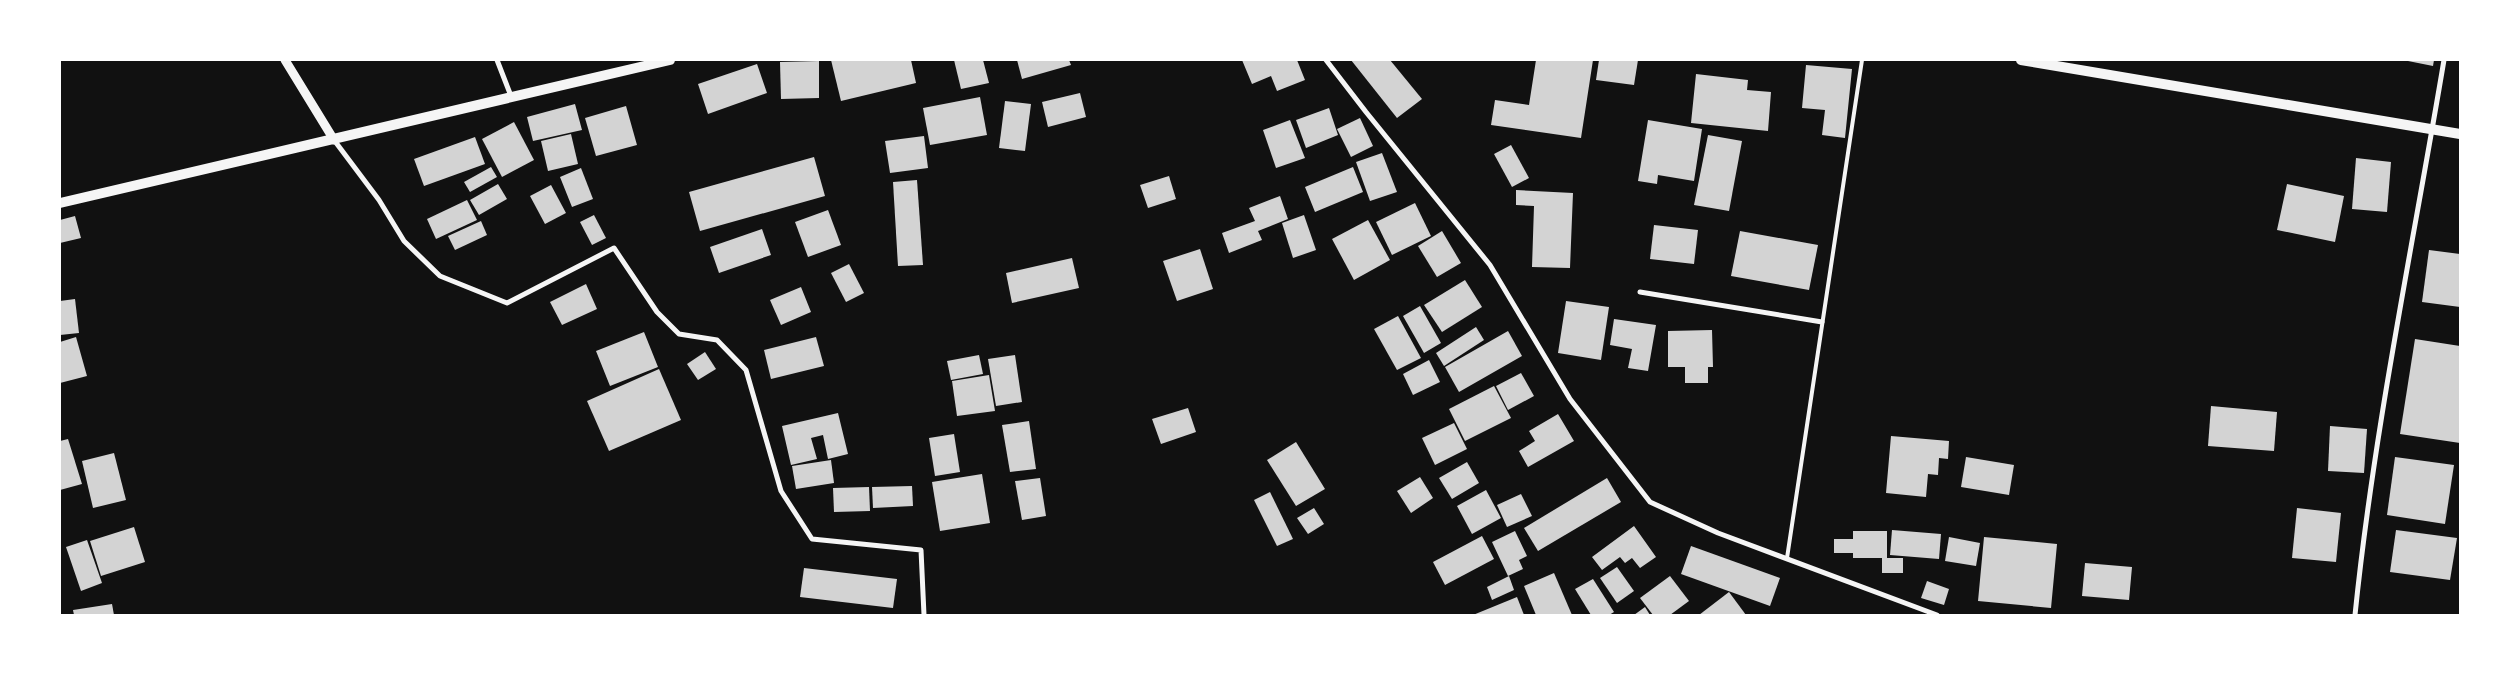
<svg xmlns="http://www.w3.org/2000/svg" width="2520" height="675" viewBox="0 0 2520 675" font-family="'Exo 2',sans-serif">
<rect width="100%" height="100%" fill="#111"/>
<g fill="#d3d3d3">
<polygon points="831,60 911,60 916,83 841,101"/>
<polygon points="954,60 983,60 989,83 961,89"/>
<polygon points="1017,60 1069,60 1071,65 1022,79"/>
<polygon points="1242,60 1297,60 1305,80 1277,91 1271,76 1252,84"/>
<polygon points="1351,60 1390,60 1422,99 1397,118"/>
<polygon points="1536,60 1593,60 1581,138 1491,125 1495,100 1529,105"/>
<polygon points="1599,60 1638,60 1634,85 1596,80"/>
<polygon points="2403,60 2434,60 2433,66"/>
<polygon points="819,61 819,98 781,99 780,62"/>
<polygon points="757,64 767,93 708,114 698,84"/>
<polygon points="1806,65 1852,69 1845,138 1822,135 1825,110 1802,108"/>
<polygon points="1696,74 1748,80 1747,90 1771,92 1768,131 1691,123"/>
<polygon points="1080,93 1086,117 1048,127 1042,102"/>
<polygon points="980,97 987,135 930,145 923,108"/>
<polygon points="1005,101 1031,104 1025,151 999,148"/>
<polygon points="575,104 582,130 533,141 527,117"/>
<polygon points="626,106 637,145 596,156 585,118"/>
<polygon points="1329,108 1338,135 1306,148 1296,120"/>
<polygon points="1360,118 1373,146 1351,157 1337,129"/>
<polygon points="1290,120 1305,158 1276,168 1263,130"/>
<polygon points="1648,120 1702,129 1694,181 1658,175 1657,184 1638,181"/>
<polygon points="514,122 534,160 502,177 482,139"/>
<polygon points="571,134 578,164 548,171 541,141"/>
<polygon points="1708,135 1742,141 1729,211 1694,205"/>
<polygon points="924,136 928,168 890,173 885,141"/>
<polygon points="475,137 485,164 424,186 414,159"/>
<polygon points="1511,145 1529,178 1512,187 1494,154"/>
<polygon points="1382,153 1397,192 1370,201 1356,162"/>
<polygon points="814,157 825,196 700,231 689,192"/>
<polygon points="2356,158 2391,162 2387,212 2352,209"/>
<polygon points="491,167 497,177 470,192 464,182"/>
<polygon points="1353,167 1363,192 1315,212 1305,187"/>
<polygon points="581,168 593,199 572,207 560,177"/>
<polygon points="1169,176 1176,199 1148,208 1140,185"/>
<polygon points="917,180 923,265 898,266 893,182"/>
<polygon points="498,184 507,199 479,215 470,200"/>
<polygon points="2287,184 2344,196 2335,242 2277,230"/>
<polygon points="551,185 566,213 545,224 530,196"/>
<polygon points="1516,190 1573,193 1570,268 1532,267 1534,206 1516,205"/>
<polygon points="1280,196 1288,219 1258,231 1262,240 1229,253 1222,233 1255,221 1249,208"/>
<polygon points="467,200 477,220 436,239 427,219"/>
<polygon points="1415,203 1431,236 1392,255 1376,222"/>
<polygon points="828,210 841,245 808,257 795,222"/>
<polygon points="594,215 606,238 592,245 580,222"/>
<polygon points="1304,215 1316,250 1293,258 1282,223"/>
<polygon points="75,216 81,238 60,243 60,220"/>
<polygon points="1368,220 1390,260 1354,280 1332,239"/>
<polygon points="481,221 487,235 455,250 448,236"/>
<polygon points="1654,225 1698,230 1694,264 1650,259"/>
<polygon points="762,229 771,255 719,273 710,247"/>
<polygon points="1442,231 1461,263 1437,277 1418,246"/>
<polygon points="1740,231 1818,245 1809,290 1731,276"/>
<polygon points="1200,249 1213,289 1177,301 1163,261"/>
<polygon points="2429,250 2460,254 2460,307 2422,302"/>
<polygon points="1072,258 1079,288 1012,303 1006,273"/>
<polygon points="849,264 864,293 846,302 831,273"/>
<polygon points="1465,280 1482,307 1442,332 1424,305"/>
<polygon points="586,284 597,309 562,325 550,302"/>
<polygon points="801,287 811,312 781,325 770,300"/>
<polygon points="75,299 79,333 60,335 60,301"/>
<polygon points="1566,301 1609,307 1601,360 1558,353"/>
<polygon points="1420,306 1441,343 1424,353 1403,316"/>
<polygon points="1398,316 1421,358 1397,370 1374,329"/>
<polygon points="1614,319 1656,325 1648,371 1628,368 1632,349 1610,345"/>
<polygon points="1476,327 1484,340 1444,366 1436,353"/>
<polygon points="1712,330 1713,367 1708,367 1708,383 1685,383 1685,367 1668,367 1668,331"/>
<polygon points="1508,331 1522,356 1459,392 1445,367"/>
<polygon points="644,332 658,367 610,386 596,351"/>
<polygon points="76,337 87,376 60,383 60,342"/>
<polygon points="816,337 824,366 771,379 764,350"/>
<polygon points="2415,339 2460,346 2460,443 2400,434"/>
<polygon points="705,352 716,369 698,380 687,364"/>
<polygon points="979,355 983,374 951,380 947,361"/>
<polygon points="1015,355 1022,402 996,406 988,359"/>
<polygon points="1429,360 1440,382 1413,395 1403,374"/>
<polygon points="659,369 681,420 609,451 587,401"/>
<polygon points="1521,373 1534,396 1508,410 1496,386"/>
<polygon points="989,375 995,411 957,416 952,381"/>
<polygon points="1494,386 1511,418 1465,441 1449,409"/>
<polygon points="2211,406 2277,412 2274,451 2208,446"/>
<polygon points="1188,408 1196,432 1161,444 1152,419"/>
<polygon points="838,413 848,454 828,459 823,435 811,438 817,459 791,465 782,426"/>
<polygon points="1558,414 1574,441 1528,467 1519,451 1535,441 1529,431"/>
<polygon points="1029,421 1036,469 1010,472 1002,425"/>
<polygon points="1454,423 1467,449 1435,465 1422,438"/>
<polygon points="2330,426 2367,429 2364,473 2328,471"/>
<polygon points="954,434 960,472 935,476 929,438"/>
<polygon points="1891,436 1949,441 1948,459 1939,458 1938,475 1928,474 1926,497 1886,493"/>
<polygon points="68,439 82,484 60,490 60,441"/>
<polygon points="1296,442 1325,489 1296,506 1267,460"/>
<polygon points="114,453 126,500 93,508 82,461"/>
<polygon points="1966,457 2014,465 2009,495 1961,487"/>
<polygon points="2395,457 2454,465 2445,524 2387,515"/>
<polygon points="831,460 834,483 796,489 792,466"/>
<polygon points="1467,462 1479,483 1452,499 1439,478"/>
<polygon points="982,474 990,523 940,531 932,482"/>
<polygon points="1420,477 1433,498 1411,513 1397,491"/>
<polygon points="1040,478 1046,516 1022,520 1015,481"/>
<polygon points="1607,478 1621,502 1538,551 1524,528"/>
<polygon points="912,486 913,506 873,508 872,487"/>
<polygon points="869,487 870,511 834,512 833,488"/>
<polygon points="1486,490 1501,518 1472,534 1457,506"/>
<polygon points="1270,492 1293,539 1277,546 1254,500"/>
<polygon points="1521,494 1532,516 1507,527 1497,505"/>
<polygon points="1314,508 1324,524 1308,534 1297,518"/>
<polygon points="2297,508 2341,513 2336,562 2292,558"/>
<polygon points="1634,526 1656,557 1640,568 1632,558 1625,563 1620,557 1602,570 1592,557"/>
<polygon points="134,527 145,562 101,576 90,541"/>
<polygon points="1892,530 1941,534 1939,559 1890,555"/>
<polygon points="2396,530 2457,538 2450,580 2390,572"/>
<polygon points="1515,531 1527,556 1519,560 1523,569 1508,576 1492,542"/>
<polygon points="1853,531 1887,531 1887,558 1903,558 1903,573 1882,573 1882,558 1853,558 1853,553 1834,553 1834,539 1853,539"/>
<polygon points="1482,536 1494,559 1445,585 1433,562"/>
<polygon points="1949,537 1980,543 1976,566 1945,561"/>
<polygon points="1984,537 2057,544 2051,608 1978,601"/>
<polygon points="87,540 102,583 81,591 66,547"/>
<polygon points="1691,546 1780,578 1770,606 1681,574"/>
<polygon points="2085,563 2132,567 2129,600 2082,596"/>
<polygon points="1617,567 1634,591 1617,603 1600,578"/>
<polygon points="804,568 897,579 893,608 800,597"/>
<polygon points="1554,573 1572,615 1536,615 1524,586"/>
<polygon points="1509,576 1514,590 1492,600 1487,587"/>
<polygon points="1670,576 1689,601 1670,615 1653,615 1640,598"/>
<polygon points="1593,579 1614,612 1609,615 1591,615 1575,589"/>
<polygon points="1927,581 1949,589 1944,605 1921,598"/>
<polygon points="1729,592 1746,615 1699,615"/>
<polygon points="1517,597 1524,615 1473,615"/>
<polygon points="112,604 114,615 74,615 73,610"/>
<polygon points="1645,607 1650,615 1634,615"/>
</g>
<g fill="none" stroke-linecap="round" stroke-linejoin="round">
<polyline stroke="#f5f5f5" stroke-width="4" points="1787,558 1862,60"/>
<g stroke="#f5f5f5" stroke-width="5">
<polyline points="497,60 511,96"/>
<polyline points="1326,60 1366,112 1490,265 1570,399 1650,502 1718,533 1937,615"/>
<polyline points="334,140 379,200 404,241 440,276 507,303 614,248 657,312 679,334 717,340 746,370 781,491 812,539 921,550 924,615"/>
<polyline points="1640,292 1822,322"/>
<path d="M2355 615C2374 429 2413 245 2444 60"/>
</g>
<polyline stroke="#f5f5f5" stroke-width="9" points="285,60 334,140"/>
<g stroke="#f5f5f5" stroke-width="10">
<polyline points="2021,60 2460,134"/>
<polyline points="60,203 670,60"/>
</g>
</g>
<rect width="2520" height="675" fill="none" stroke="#ffffff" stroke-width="122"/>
</svg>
